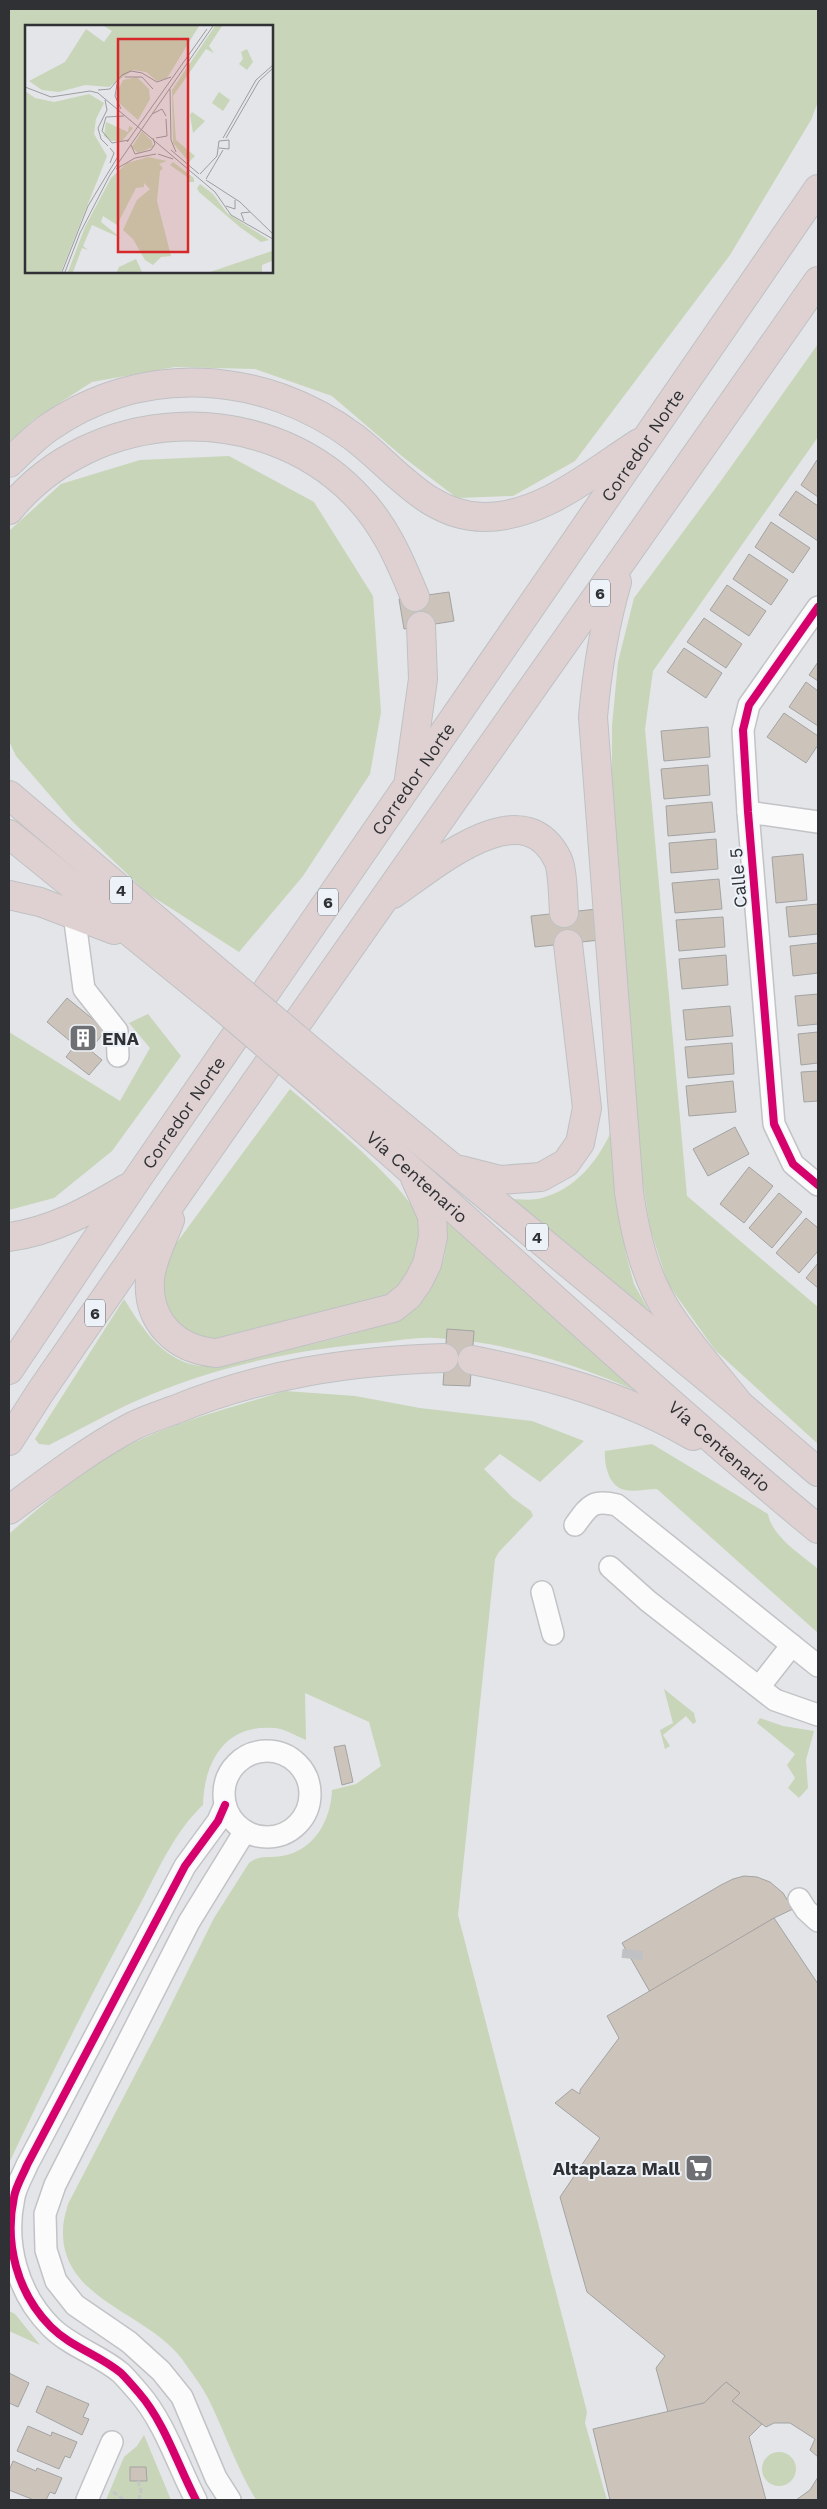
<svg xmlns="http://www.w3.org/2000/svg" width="827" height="2509" viewBox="0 0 827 2509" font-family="'Work Sans',sans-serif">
<rect width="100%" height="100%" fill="#e3e5e8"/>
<g fill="#c8d5b9" fill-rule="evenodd">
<path d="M9 9H818V102L811 120 730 255 575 461 513 496 457 498 403 457 332 396 255 369 175 367 92 382 33 420 9 442ZM26 26H271V271H26Z"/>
<polygon points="818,344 818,437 653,671 645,729 687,1196 818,1307 818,1444 715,1350 668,1284 650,1228 639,1157 612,788 612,726 618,662 634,598 723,478"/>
<polygon points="229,456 314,502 373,596 381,712 370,774 303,876 239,952 147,893 73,822 16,756 9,741 9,531 61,484 140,460"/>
<polygon points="148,1014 181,1056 112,1151 54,1198 9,1210 9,1032 120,1101 150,1048 129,1023"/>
<path d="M290 1089C321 1116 419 1194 424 1231 428 1261 398 1289 376 1304L207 1342 186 1334 167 1313 161 1290 162 1270 175 1245Z"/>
<path d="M610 1134 626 1254 634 1284 649 1311 644 1315 507 1199C518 1199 532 1201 542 1198 575 1189 596 1163 610 1134Z"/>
<path d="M441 1217 664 1405C602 1371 505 1340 434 1338 418 1337 401 1340 385 1342 301 1348 214 1366 136 1401 106 1414 78 1431 49 1445L39 1444 35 1439 124 1299C141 1326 158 1354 190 1364 213 1371 253 1357 276 1352 308 1345 391 1328 413 1309 424 1299 431 1287 437 1275 448 1254 448 1239 441 1217Z"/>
<path d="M285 1391 355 1396 420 1408 532 1421 584 1441 540 1482 500 1454 484 1469 513 1498 531 1511 533 1516 499 1552 495 1559 458 1915 587 2412 585 2423 607 2500H256C237 2468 225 2433 209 2400 202 2386 191 2372 182 2359 147 2312 61 2300 63 2230 63 2221 66 2212 68 2204L161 2025 214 1918 249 1863C258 1855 270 1858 282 1856 314 1851 331 1820 332 1790L356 1784 381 1766 369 1722 305 1693 306 1740C296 1736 284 1728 273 1728 225 1724 204 1762 203 1805 174 1832 158 1871 139 1906 93 1990 50 2077 9 2163V1534C40 1507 72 1479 107 1457 160 1425 227 1409 285 1391Z"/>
<path d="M652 1444 768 1514C773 1538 801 1554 818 1569V1633L657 1489C647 1489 635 1492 625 1490 609 1487 604 1465 605 1451Z"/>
<polygon points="664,1689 694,1713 696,1722 693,1724 686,1716 663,1735 670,1746 665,1749 660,1730 673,1723"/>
<polygon points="760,1718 783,1726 814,1731 806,1760 808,1788 799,1798 788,1788 795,1778 787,1765 795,1754 757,1723"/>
<polygon points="9,2311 15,2314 40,2345 9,2331"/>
<polygon points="144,2435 171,2500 106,2500 124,2457 137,2446"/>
<circle cx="779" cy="2469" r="17"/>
</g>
<g fill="#ccc3bb" stroke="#a3a3a3">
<polygon points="817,460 818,461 818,497 801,485"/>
<polygon points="796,491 818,506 818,541 779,515"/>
<polygon points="771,522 810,548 793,573 755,547"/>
<polygon points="749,554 788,580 771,605 733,579"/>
<polygon points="727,585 766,611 749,636 710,610"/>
<polygon points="449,592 454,621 404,629 399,599"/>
<polygon points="704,618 742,644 726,668 687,642"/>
<polygon points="684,648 722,673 706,698 667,672"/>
<polygon points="818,662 818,681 809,675"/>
<polygon points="806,682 818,691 818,726 789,707"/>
<polygon points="784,713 818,736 818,745 806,763 767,737"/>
<polygon points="708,727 710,757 664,761 661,731"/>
<polygon points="708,765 710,795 664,799 661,769"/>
<polygon points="712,802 715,832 668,836 666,806"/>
<polygon points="716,839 718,869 671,873 669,843"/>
<polygon points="803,854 807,900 776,903 772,857"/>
<polygon points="719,879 722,909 675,913 672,883"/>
<polygon points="818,904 818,934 789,937 786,907"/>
<polygon points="597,909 600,940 535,947 531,916"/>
<polygon points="723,917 725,947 679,951 676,920"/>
<polygon points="818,943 818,973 793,976 790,946"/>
<polygon points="726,955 728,985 682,989 679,959"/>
<polygon points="818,994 818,1024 798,1026 795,996"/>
<polygon points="67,998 106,1030 90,1050 102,1060 89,1075 66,1057 75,1045 47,1022"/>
<polygon points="730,1006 733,1036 686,1040 683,1010"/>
<polygon points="818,1032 818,1063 801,1065 798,1034"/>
<polygon points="732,1043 734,1074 688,1078 685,1047"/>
<polygon points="818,1071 818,1101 804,1102 801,1072"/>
<polygon points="733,1081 736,1112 689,1116 686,1086"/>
<polygon points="735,1127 749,1154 708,1176 693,1149"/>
<polygon points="749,1167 773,1186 744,1223 720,1204"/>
<polygon points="779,1193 802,1212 772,1248 749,1228"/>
<polygon points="806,1218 818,1228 818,1251 799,1273 776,1253"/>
<polygon points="818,1263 818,1288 806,1278"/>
<polygon points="447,1329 474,1331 470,1386 443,1385"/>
<polygon points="345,1745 353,1782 342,1785 334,1747"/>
<polygon points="744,1876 757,1877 770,1882 783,1893 793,1909 774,1918 650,1992 622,1943 721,1885 733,1879"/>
<polygon points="774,1918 818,1984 818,2457 810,2450 815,2439 790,2423 774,2423 766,2427 732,2401 740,2393 726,2382 704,2403 668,2412 656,2368 665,2356 587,2292 560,2197 600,2138 555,2103 572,2089 580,2094 580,2090 619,2038 607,2016"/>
<polygon points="9,2373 29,2383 18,2407 9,2403"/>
<polygon points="726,2382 740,2393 732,2401 762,2424 749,2437 766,2500 610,2500 593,2429 704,2403"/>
<polygon points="47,2386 89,2404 83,2417 89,2419 82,2435 36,2412"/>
<polygon points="28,2426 51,2436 52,2432 77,2442 70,2458 65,2456 59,2469 17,2451"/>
<polygon points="13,2461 36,2471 37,2468 62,2478 55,2494 50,2492 46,2500 34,2500 9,2490 9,2471"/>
<polygon points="130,2467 146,2467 147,2481 130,2481"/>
<polygon points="818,2477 818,2500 796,2500 810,2490"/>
</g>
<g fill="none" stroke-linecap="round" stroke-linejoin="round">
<polyline stroke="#bfc1c4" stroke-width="21" stroke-dasharray="21 11" stroke-linecap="butt" points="632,1959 633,1950"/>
<defs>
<g id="minor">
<polyline points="818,607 749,705 743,730 748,812 774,1124 793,1164 818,1185"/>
<polyline points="748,812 818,822"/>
<polyline points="74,914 84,989 117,1031 118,1056"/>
<path d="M575 1525C589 1506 592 1499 617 1505L818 1666"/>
<polyline points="610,1567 648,1601 775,1700 818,1715"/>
<polyline points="542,1592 553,1634"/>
<polyline points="759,1687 792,1645"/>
<circle cx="267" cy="1794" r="43"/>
<polyline points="799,1899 806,1910 818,1921"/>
<polyline points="87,2500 112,2442"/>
<path d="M196 2500C178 2466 165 2423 139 2393 133 2386 127 2379 121 2373 100 2355 71 2347 51 2327 17 2293 4 2243 14 2197 16 2186 23 2175 27 2165L185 1866 218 1821 225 1805"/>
<polyline points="230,2500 216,2478 182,2397 161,2371 129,2342 75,2305 56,2281 46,2250 45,2214 55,2185 189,1922 245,1831"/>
</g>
<g id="highway">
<path d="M9 463C21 451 34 438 48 428 143 362 264 370 355 438 395 469 429 517 484 517 542 517 592 473 639 443"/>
<path d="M9 510C93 406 260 398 354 493 384 523 399 558 415 597"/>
<path d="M617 582C604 627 597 671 593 717L629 1192C635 1234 645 1278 669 1314 690 1346 716 1375 740 1405"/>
<polyline points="409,779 423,679 421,626"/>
<polyline points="9,795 233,985"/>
<polyline points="9,834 220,1005"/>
<path d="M393 894C433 867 523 787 558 860 563 871 563 899 564 913"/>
<polyline points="9,895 40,902 114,930"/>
<polyline points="334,1070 740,1405 818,1472"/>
<path id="s1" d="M319 1090C487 1234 647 1388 818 1529"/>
<polyline points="461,1170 500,1180 541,1177 566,1163 580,1143 587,1108 568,944"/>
<path d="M170 1220C164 1236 151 1262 150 1279 147 1322 176 1350 217 1353L393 1308 408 1296 418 1282 427 1264 433 1237 432 1216 415 1178"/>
<path d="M9 1237C53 1231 90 1210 127 1188"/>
<path d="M472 1360C548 1375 625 1396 693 1436"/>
<path id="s2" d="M9 1370 133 1185 818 189"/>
<path d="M9 1441 41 1391C297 1019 560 651 818 281"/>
<path d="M9 1510C48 1481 88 1450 131 1427 145 1420 160 1415 174 1410 261 1374 350 1361 444 1358"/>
</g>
</defs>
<use href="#minor" stroke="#c2c3c6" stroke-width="24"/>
<use href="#highway" stroke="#bfc1c3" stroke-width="30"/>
<g stroke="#c4c6c7" stroke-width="3" stroke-dasharray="5 2.5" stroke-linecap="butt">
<polyline points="138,2481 141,2490 139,2500"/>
<polyline points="113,2492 125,2500"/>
</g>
<use href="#minor" stroke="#fbfbfc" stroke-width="21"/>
<use href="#highway" stroke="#dfd1d2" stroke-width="28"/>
<defs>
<g id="highway-bridge">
<polyline points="233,985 334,1070"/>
<polyline points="220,1005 319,1090"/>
</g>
</defs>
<use href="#highway-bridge" stroke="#bfc1c3" stroke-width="30" stroke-linecap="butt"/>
<use href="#highway-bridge" stroke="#dfd1d2" stroke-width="28"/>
<defs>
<g id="cycleway">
<polyline points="818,607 749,705 743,730 748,812 774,1124 793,1164 818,1185"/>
<path d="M196 2500C178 2466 165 2423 139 2393 133 2386 127 2379 121 2373 100 2355 71 2347 51 2327 17 2293 4 2243 14 2197 16 2186 23 2175 27 2165L185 1866 218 1821 225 1805"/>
</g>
</defs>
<use href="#cycleway" stroke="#edf2f9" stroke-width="11"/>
<use href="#cycleway" stroke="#d6006c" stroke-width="8"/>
</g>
<defs>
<symbol id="building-square" viewBox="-11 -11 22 22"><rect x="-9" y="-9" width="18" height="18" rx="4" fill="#6e7073" stroke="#edf2f9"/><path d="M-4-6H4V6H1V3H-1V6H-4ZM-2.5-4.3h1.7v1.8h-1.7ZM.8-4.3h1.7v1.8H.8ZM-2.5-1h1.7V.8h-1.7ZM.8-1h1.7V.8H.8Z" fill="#fff"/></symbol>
<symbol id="supermarket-square" viewBox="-11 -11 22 22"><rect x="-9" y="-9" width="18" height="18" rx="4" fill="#6e7073" stroke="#edf2f9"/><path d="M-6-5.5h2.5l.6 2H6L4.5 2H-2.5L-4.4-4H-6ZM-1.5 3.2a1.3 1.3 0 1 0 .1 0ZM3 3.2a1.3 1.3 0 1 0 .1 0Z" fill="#fff"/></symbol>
</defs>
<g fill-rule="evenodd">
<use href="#building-square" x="67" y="1022" width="32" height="32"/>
<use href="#supermarket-square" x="683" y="2152" width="32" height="32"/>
</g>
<g text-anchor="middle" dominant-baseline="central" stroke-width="4" stroke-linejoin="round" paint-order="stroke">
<g fill="#edf2f9" stroke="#686b6f" stroke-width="1">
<rect x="590" y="579.5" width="20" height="27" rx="4"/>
<rect x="110" y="876.5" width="22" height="27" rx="4"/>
<rect x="318" y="888.5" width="20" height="27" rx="4"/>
<rect x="526" y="1223.5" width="22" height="27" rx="4"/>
<rect x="85" y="1299.5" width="20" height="27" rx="4"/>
</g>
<g font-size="16" font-weight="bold" fill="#2f3134">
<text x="600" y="593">6</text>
<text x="121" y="890">4</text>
<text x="328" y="902">6</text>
<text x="537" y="1237">4</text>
<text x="95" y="1313">6</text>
</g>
<g font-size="18" fill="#2f3134" stroke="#edf2f9">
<text stroke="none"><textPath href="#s2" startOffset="1121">Corredor Norte</textPath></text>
<text stroke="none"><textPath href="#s2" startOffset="716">Corredor Norte</textPath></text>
<text transform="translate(738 878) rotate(-95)">Calle 5</text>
<text stroke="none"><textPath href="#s2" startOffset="311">Corredor Norte</textPath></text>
<text stroke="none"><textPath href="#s1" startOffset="131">Vía Centenario</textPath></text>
<text stroke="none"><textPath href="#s1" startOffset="536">Vía Centenario</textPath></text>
</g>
<g font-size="18" font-weight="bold" fill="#2f3134" stroke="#edf2f9" text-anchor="start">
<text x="102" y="1038">ENA</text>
<text x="680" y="2168" text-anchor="end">Altaplaza Mall</text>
</g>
</g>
<g transform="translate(25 25)">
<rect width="248" height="248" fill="#e3e5e8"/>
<path d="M79 1H174L142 53 132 56 121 47 108 45 84 62 60 60 34 67 17 65 4 56 40 37 61 4 79 17 87 6ZM190 1H197L184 21 189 28 181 24 148 71 151 115 170 131 164 137 148 118 147 65ZM222 24 228 37 222 45 214 39 218 34 216 27ZM112 52 124 64 125 74 113 95 94 78 91 69 98 55ZM0 66 10 73 29 77 64 69 79 78 71 94 69 109 82 131 36 247H0ZM194 67 205 75 198 86 187 78ZM167 87 180 96 168 108 165 90ZM81 97 103 107 104 101 108 103 97 116H87L79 111ZM117 106 127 116 128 122 113 128 107 122ZM123 132 142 136 134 139 138 143 135 146 132 176 146 231 136 232 128 240 120 235 108 214 98 205 112 175 125 164 119 158V162L111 163 92 200 78 191 76 197 96 213 67 200 58 221 63 225 57 223 48 247H43L60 202 86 153 102 138ZM148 137 169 153V157H163L165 154 145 140ZM175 159 188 169 202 188 244 215 236 217 216 203 174 167 172 163ZM247 226V236L237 240V247H185ZM111 234 117 247H92L94 242Z" fill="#c8d5b9"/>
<path fill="none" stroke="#9b9da0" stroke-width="1" d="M100 52H117L128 64M92 59 90 71 96 84M0 62 26 72 65 66 73 68 190 167 206 190 248 214M145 64 146 115 151 127M73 65 85 64 97 50 106 46 117 48 132 57 146 52M80 75 82 85 73 103 76 114 83 121M127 89 137 84 141 91M99 91 81 92 77 106 87 118 104 115M131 113 142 111 141 94M198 113 231 55 248 40M201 113 234 56 248 43M102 117 182 4M106 120 110 129 126 125 130 119 128 113M85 123 89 128 85 138M146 125 174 149M133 129 148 134M91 144 110 133 131 129M175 149 192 131 194 116 204 115V124L194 123M181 154 198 125M181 155 215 177 248 209M201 181 210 184V175M219 196 216 188 225 187M37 247 63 181 92 133M40 247 55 208 85 150 188 1"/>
<path fill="#d62828" fill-opacity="0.15" stroke="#d62828" stroke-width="2.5" d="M93 14H163V227H93Z"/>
<rect width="248" height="248" fill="none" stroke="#2f3134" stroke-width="2.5"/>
</g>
<rect width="827" height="2509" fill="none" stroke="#2f3134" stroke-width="20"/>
</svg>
